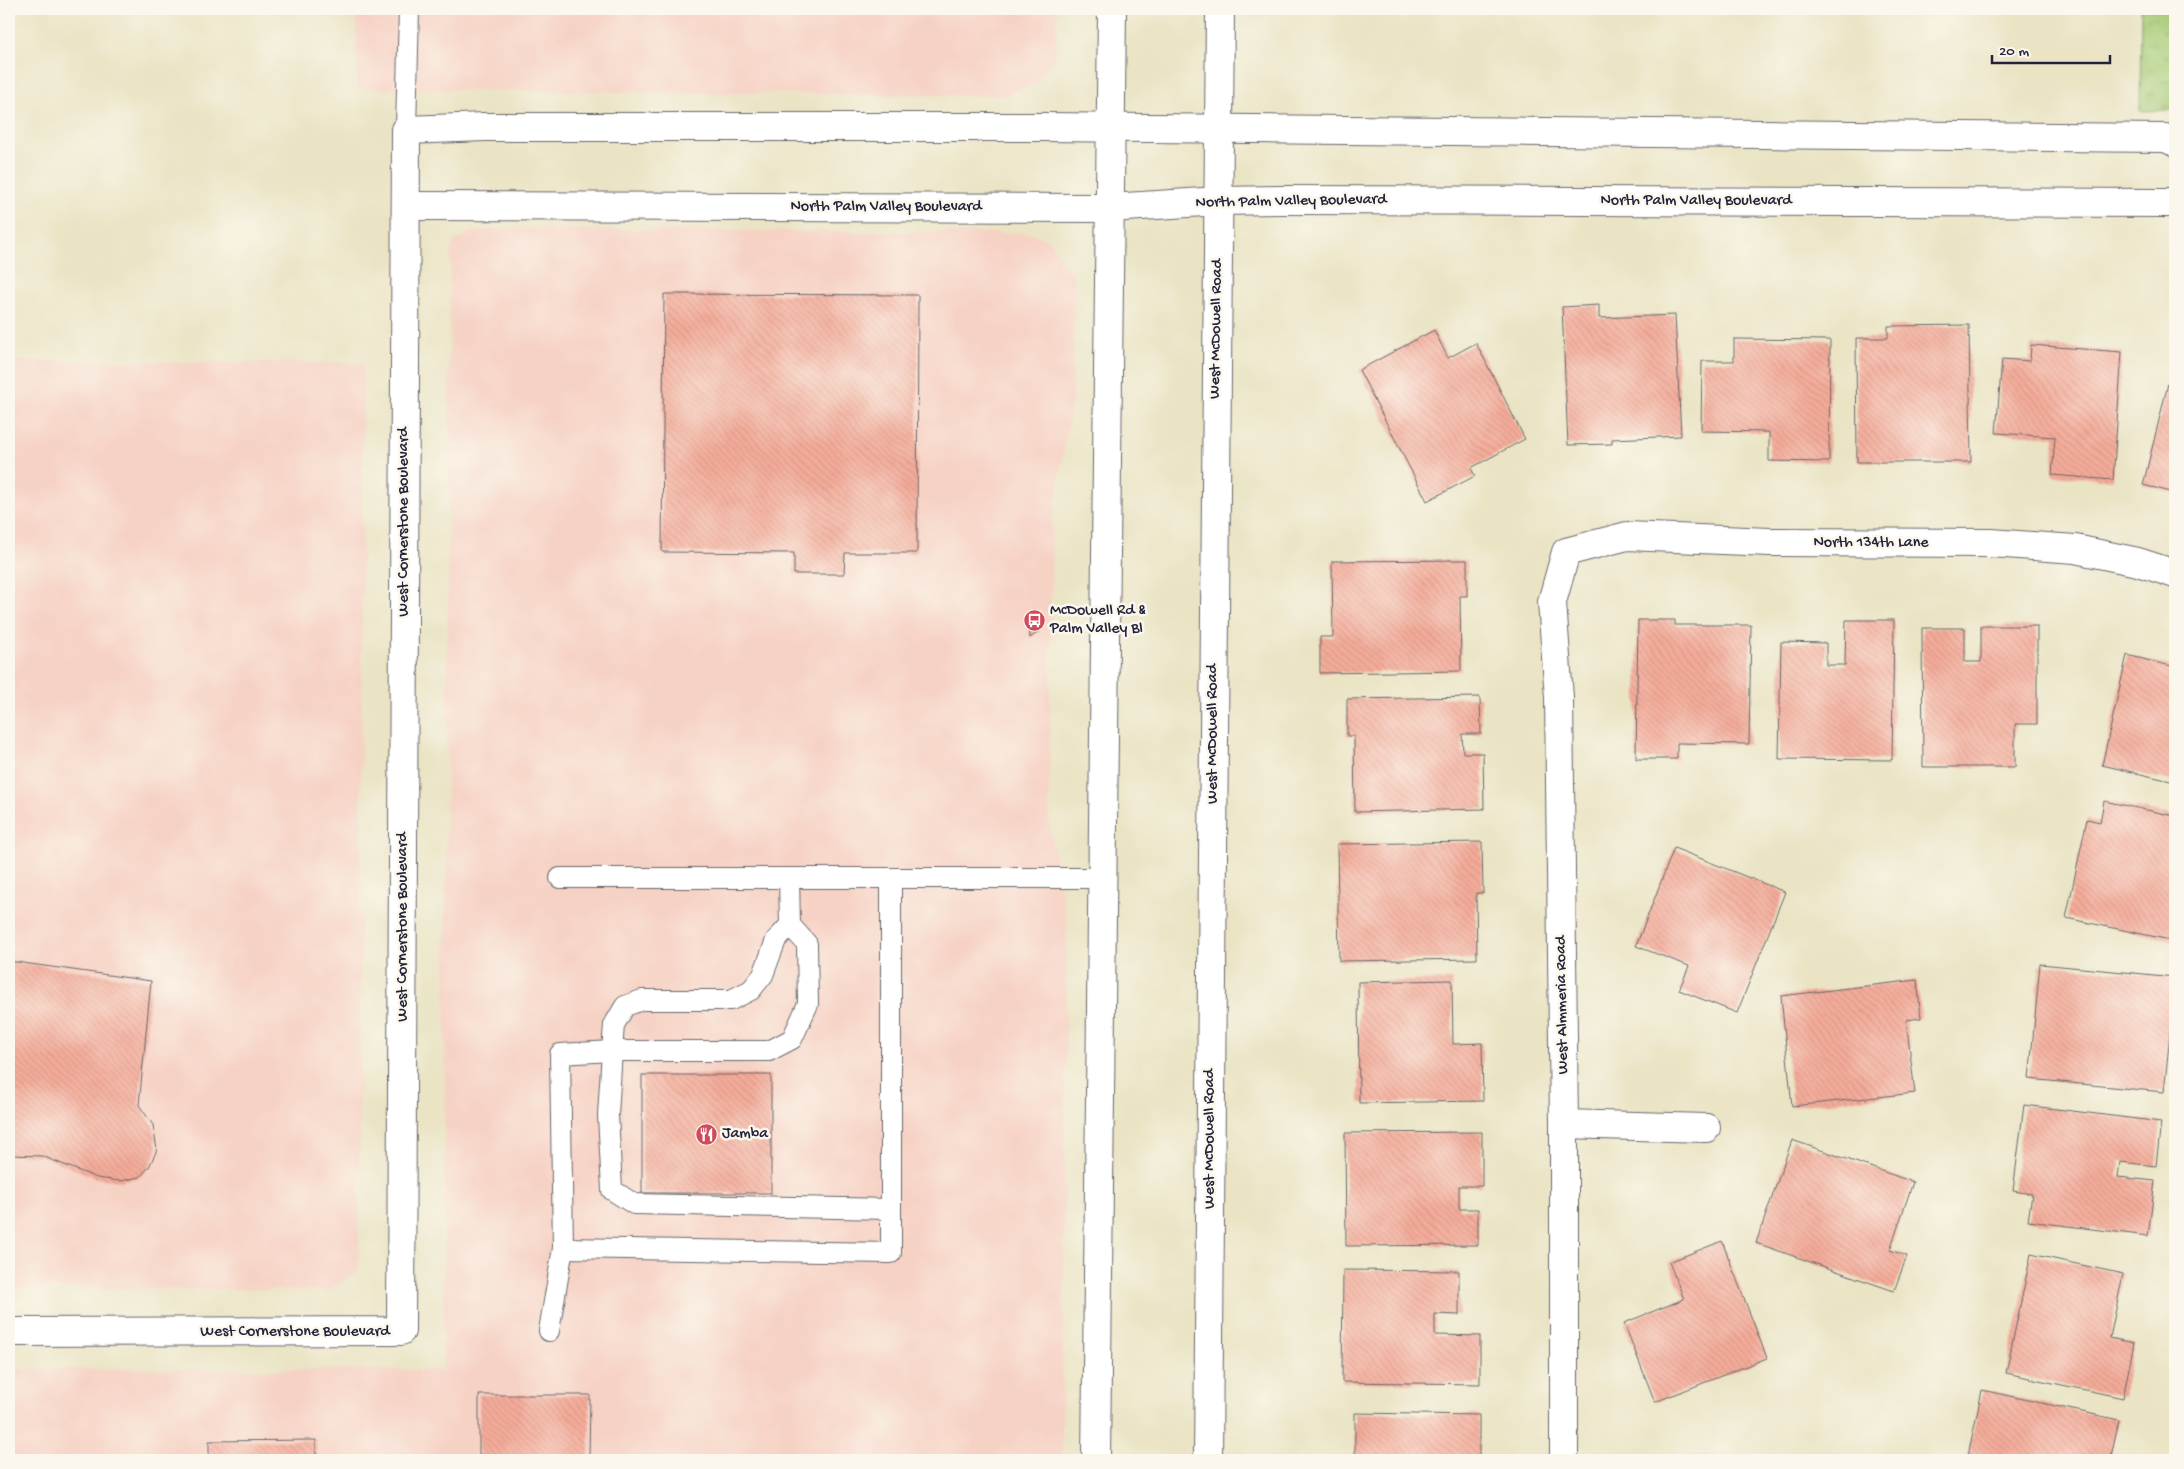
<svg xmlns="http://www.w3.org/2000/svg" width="2184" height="1469" viewBox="0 0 2184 1469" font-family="'Gochi Hand',sans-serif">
<defs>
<pattern id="grass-tufts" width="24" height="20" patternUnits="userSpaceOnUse" patternTransform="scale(1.25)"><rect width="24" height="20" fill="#a5ca74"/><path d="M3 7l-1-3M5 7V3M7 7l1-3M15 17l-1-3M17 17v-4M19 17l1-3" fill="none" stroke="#8ead65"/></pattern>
<pattern id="building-back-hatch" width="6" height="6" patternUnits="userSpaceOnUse" patternTransform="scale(1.25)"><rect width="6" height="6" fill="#f5ac9a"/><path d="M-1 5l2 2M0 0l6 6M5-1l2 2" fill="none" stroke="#d29486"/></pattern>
</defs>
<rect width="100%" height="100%" fill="#fbf7ec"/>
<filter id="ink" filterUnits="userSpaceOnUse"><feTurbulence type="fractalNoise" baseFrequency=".02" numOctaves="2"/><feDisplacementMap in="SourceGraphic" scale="10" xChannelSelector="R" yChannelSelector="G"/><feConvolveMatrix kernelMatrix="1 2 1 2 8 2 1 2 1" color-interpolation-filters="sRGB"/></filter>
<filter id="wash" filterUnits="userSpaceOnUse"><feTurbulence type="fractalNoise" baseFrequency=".0096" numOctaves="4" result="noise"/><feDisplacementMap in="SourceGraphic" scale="20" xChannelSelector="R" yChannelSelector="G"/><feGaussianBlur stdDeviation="1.12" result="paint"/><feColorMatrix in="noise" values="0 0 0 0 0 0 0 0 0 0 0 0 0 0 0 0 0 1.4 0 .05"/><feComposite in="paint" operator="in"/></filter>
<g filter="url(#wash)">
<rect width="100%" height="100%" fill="#eae4c5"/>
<g fill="#f6d2c4">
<polygon points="356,9 1057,9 1056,56 1038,81 1006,96 357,89"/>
<polygon points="493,229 1031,233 1049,240 1074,277 1072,400 1052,522 1049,822 1067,923 1062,1460 9,1460 9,1369 443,1370 450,254 454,242 471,232"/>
<polygon points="9,361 363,363 359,1270 331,1290 9,1288"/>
</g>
<polygon fill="url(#grass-tufts)" stroke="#647658" points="2141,9 2175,9 2175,110 2140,111"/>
<g id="blocks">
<g fill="url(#building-back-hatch)">
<polygon points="664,294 918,295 917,553 845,553 844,574 794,574 794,553 662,552"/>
<polygon points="1599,305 1599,318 1675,315 1681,436 1612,439 1612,444 1568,445 1562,307"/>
<polygon points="1969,325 1971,462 1857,462 1856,338 1888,338 1888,326"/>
<polygon points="1434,330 1448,358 1476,343 1525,439 1471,468 1475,476 1427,501 1359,370"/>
<polygon points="1734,339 1830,340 1829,462 1769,461 1769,432 1701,431 1702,361 1734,361"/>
<polygon points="2031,345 2122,352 2113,480 2052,475 2055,437 1996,433 2002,359 2030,361"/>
<polygon points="2175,355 2175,493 2143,485"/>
<polygon points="1467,560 1467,596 1460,596 1461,671 1320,673 1320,637 1333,637 1332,561"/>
<polygon points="1040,614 1040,631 1030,638 1029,615"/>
<polygon points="1638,620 1675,620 1675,625 1751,625 1749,744 1677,743 1677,759 1636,759"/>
<polygon points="1846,620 1894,620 1892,760 1779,759 1781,642 1826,643 1826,665 1845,665"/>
<polygon points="1981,626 2037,626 2037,724 2015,724 2015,767 1923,767 1922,628 1965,628 1965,662 1981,662"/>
<polygon points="2127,655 2175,667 2175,782 2102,765"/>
<polygon points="1480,697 1481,734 1462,734 1463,753 1483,753 1484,809 1355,812 1354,736 1347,736 1347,699"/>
<polygon points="2104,801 2175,816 2175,941 2066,918 2087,819 2100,822"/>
<polygon points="1482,842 1483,893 1476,893 1477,959 1339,961 1337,844"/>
<polygon points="1674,848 1785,892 1737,1013 1679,990 1689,966 1636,946"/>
<polygon points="9,961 151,981 139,1105 153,1125 157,1150 149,1167 140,1177 120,1181 97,1178 42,1156 9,1155"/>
<polygon points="2040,964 2175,977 2175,1026 2171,1025 2164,1092 2029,1079"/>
<polygon points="1452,980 1453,1044 1482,1043 1483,1101 1359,1103 1358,982"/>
<polygon points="1917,980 1921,1018 1906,1020 1915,1093 1792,1106 1781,996"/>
<rect x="642" y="1075" width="129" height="118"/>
<polygon points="2024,1105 2161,1122 2156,1166 2120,1162 2118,1177 2155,1181 2148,1236 2028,1221 2032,1194 2013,1191"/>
<polygon points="1482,1132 1482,1186 1459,1186 1459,1209 1478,1209 1478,1245 1346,1246 1345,1133"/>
<polygon points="1792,1140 1913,1182 1890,1250 1907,1256 1894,1291 1756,1243"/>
<polygon points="1722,1241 1767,1358 1655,1402 1624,1323 1684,1299 1669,1262"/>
<polygon points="2031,1254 2123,1274 2110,1338 2134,1343 2123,1398 2006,1373"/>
<polygon points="1343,1270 1459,1271 1459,1315 1435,1314 1435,1335 1480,1336 1480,1384 1342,1382"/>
<polygon points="1982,1390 2119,1420 2110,1460 1967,1460"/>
<polygon points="479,1395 590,1395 589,1460 479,1460"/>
<polygon points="1355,1413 1479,1415 1479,1460 1355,1460"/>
<polygon points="316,1440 316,1460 209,1460 209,1441"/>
<polygon points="1672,1456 1760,1458 1760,1460 1672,1460"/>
</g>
</g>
</g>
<g filter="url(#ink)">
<use href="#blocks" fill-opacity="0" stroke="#68666b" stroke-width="1"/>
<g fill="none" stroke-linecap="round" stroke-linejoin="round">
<defs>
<g id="lane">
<polyline points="406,130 409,9"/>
<polyline points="560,878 1103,878"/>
<polyline points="789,878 790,925 807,944 808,1004 792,1039 769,1051 612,1051 560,1054 563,1248 891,1253 891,878"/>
<polyline points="790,925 776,940 763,975 751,990 731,1000 642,1000 625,1006 614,1025 612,1051 608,1115 612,1190 634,1204 891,1209"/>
<polyline points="549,1331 563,1248"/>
</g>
<g id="street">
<polyline points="1564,1124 1706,1128"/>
<polyline points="1564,1460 1564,1124 1559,698 1552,602 1566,552 1627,536 1770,542 1991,543 2075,549 2138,562 2175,574"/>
</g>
<g id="secondary">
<polyline points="406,206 1110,208 1219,201 1282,200 2168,203 2175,200"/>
<polyline points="9,1332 401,1331 406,130 485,127 1045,127 2165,138 2175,142"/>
</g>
<g id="primary">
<polyline points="1096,1460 1112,9"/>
<polyline points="1208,1460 1220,9"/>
</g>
</defs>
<use href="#lane" stroke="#68666b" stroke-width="22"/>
<use href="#street" stroke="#68666b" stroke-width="30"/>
<use href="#secondary" stroke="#68666b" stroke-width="30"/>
<use href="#primary" stroke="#68666b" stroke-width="30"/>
<use href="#lane" stroke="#fff" stroke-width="20"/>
<use href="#street" stroke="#fff" stroke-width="28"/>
<use href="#secondary" stroke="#fff" stroke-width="28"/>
<use href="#primary" stroke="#fff" stroke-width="28"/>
</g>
</g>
<defs>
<symbol id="bus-disc" viewBox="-11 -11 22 22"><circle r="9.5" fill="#d1495b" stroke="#fbf7ec"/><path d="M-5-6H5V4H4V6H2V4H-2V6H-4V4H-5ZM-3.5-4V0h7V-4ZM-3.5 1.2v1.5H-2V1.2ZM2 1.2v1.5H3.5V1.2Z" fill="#fff"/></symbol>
<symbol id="restaurant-disc" viewBox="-11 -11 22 22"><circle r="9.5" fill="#d1495b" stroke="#fbf7ec"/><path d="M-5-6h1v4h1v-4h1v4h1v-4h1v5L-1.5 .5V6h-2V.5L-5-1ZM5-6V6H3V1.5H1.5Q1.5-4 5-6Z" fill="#fff"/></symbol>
</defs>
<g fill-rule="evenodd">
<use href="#bus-disc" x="1022" y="608" width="25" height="25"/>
<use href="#restaurant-disc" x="694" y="1122" width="25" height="25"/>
</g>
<g text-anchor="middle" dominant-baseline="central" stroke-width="5" stroke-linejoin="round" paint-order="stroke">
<g font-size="16" fill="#22223b" stroke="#fbf7ec">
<text x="1696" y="201">North Palm Valley Boulevard</text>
<text transform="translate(1291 202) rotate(-1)">North Palm Valley Boulevard</text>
<text x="886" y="207">North Palm Valley Boulevard</text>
<text transform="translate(1217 329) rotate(-89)">West McDowell Road</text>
<text transform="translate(404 522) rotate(-90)">West Cornerstone Boulevard</text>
<text x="1871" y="543">North 134th Lane</text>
<text transform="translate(1213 734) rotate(-90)">West McDowell Road</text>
<text transform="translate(403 927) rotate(-90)">West Cornerstone Boulevard</text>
<text transform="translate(1563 1005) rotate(-91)">West Almmeria Road</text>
<text transform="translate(1210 1139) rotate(-90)">West McDowell Road</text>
<text x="295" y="1332">West Cornerstone Boulevard</text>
</g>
<g font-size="16" fill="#22223b" stroke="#fbf7ec" text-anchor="start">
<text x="1050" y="611">McDowell Rd &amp;<tspan x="1050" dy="18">Palm Valley Bl</tspan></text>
<text x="722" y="1134">Jamba</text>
</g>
</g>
<rect width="2184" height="1469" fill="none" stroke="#fbf7ec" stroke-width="30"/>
<path d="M1992 55v8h118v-8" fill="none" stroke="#22223b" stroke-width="2.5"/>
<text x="1999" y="55" font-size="15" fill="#22223b" stroke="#fbf7ec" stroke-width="4" paint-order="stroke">20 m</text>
</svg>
